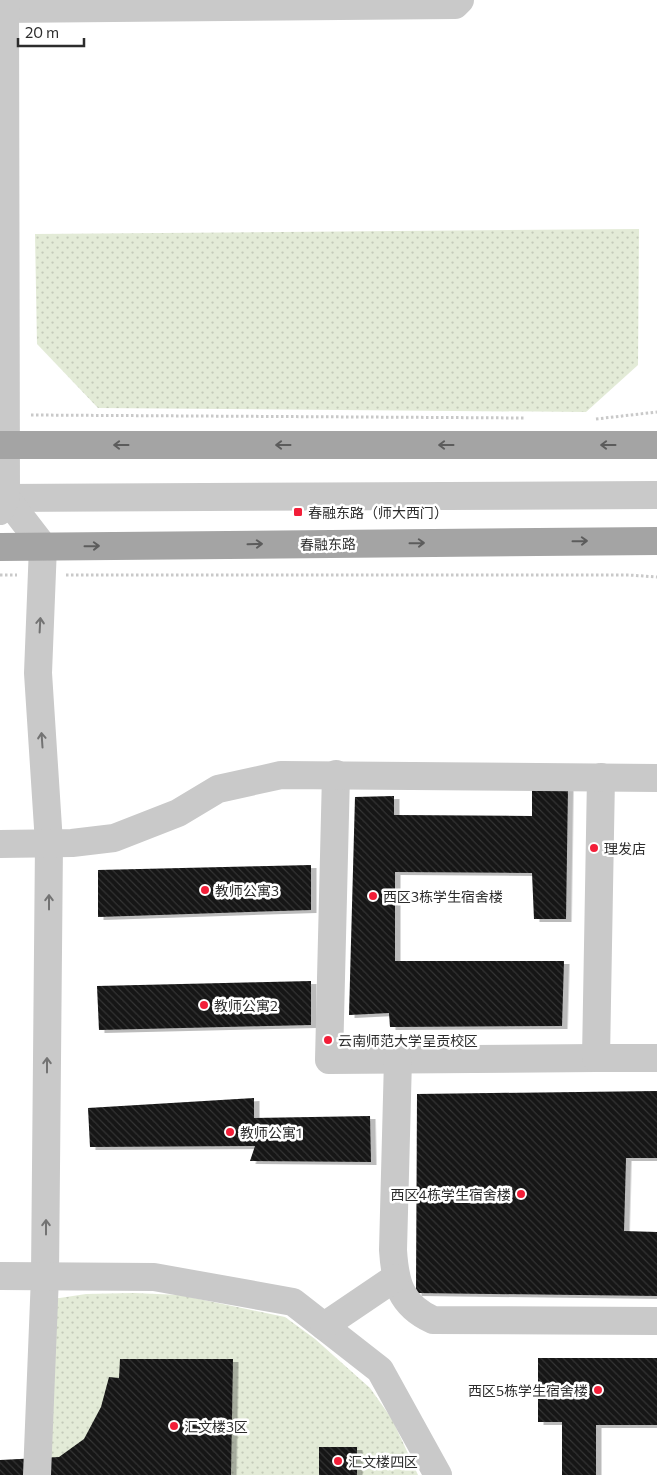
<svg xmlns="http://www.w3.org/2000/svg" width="657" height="1475" viewBox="0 0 657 1475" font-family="Commissioner,'Noto Sans SC',sans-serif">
<defs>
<pattern id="park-dots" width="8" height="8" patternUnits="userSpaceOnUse" patternTransform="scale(1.25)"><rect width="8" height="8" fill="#e3ebd7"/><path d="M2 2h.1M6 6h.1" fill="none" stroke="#c3cab9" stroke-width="1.8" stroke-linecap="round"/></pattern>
<pattern id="building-back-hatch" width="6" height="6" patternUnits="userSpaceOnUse" patternTransform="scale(1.25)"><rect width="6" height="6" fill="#131313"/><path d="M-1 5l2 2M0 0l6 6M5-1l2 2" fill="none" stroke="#363636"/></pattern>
<filter id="shadow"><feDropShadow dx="5.5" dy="3" stdDeviation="0" flood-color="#0004"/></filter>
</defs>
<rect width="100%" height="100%" fill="#fff"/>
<g fill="url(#park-dots)">
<polygon points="639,229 638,365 586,412 98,408 37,344 35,234"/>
<polygon points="134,1293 180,1295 285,1317 315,1339 370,1388 392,1419 418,1475 39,1475 40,1301 86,1294"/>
</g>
<g fill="url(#building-back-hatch)" filter="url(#shadow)">
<polygon points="532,787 568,787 566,919 534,919 532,873 395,872 395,961 564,961 562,1026 390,1027 389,1013 349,1015 355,797 394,796 394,815 532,816"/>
<polygon points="311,865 311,910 98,917 98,870"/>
<polygon points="311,981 311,1025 99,1030 97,986"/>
<polygon points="657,1091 657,1158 626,1158 624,1231 657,1232 657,1296 416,1293 417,1094"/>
<polygon points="254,1098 254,1118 370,1116 371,1162 250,1161 255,1146 90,1147 88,1108"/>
<polygon points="538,1358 657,1358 657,1425 596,1425 596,1475 562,1475 562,1422 538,1422"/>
<polygon points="120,1359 233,1359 231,1475 0,1475 0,1460 59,1457 84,1439 101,1407 109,1377 119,1378"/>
<rect x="319" y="1447" width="38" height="28"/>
</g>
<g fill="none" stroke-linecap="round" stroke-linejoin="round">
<g stroke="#c9c9c9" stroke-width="3" stroke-dasharray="2.5 2.5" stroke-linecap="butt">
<polyline points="31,415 524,418"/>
<polyline points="596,419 657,412"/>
<polyline points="0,575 17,575"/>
<polyline points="66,575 629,575 657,577"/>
</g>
<g stroke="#c9c9c9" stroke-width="28">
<polyline points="0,9 455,5 460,0"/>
<polyline points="0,498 657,495"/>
<polyline points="6,498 43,546 38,673 49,843 45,1276 37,1475"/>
<polyline points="0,511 6,498 5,0"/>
<polyline points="336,774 329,1060 596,1058"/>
<polyline points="601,777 596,1058 657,1058"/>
<polyline points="0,844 72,843 114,838 178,813 218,789 281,775 657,778"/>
<path d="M398 1059 393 1250C395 1282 400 1305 433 1320L657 1321"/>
<polyline points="0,1276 154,1277 293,1302 380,1370 438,1475"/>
<polyline points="324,1326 395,1278"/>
</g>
<g stroke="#a4a4a4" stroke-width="28">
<polyline points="0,445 657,445"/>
<polyline points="0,547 657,541"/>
</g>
</g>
<defs><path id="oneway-shaft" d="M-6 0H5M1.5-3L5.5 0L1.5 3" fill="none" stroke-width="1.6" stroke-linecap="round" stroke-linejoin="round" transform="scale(1.25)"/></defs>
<g stroke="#5c5c5c">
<use href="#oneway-shaft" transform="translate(121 445) rotate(-180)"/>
<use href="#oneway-shaft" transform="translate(283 445) rotate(-180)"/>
<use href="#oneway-shaft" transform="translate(446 445) rotate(-180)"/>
<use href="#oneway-shaft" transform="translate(608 445) rotate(-180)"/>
<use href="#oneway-shaft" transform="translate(580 541) rotate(-1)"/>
<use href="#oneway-shaft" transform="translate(417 543) rotate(-1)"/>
<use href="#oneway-shaft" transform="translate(255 544) rotate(-1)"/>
<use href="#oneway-shaft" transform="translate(92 546) rotate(-1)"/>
</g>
<g stroke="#737373">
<use href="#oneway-shaft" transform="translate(40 625) rotate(-87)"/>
<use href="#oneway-shaft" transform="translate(42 740) rotate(-94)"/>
<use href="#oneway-shaft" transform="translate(49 902) rotate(-90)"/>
<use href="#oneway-shaft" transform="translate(47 1065) rotate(-90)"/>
<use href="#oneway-shaft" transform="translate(46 1227) rotate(-90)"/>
</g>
<g fill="#f21e38" stroke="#fff" stroke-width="2">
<rect x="293" y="507" width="10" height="10" rx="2.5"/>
<circle cx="594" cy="848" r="5"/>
<circle cx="205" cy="890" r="5"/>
<circle cx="373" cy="896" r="5"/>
<circle cx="204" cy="1005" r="5"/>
<circle cx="328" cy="1040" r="5"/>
<circle cx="230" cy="1132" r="5"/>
<circle cx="521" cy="1194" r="5"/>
<circle cx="598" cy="1390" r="5"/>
<circle cx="174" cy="1426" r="5"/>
<circle cx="338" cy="1461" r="5"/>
</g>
<g text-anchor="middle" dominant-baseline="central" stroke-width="5" stroke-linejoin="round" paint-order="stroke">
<g font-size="14" fill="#2c2c2c" stroke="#fff" text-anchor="start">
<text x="308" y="512">春融东路（师大西门）</text>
<text x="604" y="848">理发店</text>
<text x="215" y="890">教师公寓3</text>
<text x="383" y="896">西区3栋学生宿舍楼</text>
<text x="214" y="1005">教师公寓2</text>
<text x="338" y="1040">云南师范大学呈贡校区</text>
<text x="240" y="1132">教师公寓1</text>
<text x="511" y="1194" text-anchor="end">西区4栋学生宿舍楼</text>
<text x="588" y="1390" text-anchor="end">西区5栋学生宿舍楼</text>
<text x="184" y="1426">汇文楼3区</text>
<text x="348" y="1461">汇文楼四区</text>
</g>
<g font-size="14" fill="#2c2c2c" stroke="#fff">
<text transform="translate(328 544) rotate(-1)">春融东路</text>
</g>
</g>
<path d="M18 38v8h66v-8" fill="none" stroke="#2c2c2c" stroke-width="2.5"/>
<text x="25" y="38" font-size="15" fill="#2c2c2c" stroke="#ffffff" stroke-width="4" paint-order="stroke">20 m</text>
</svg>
